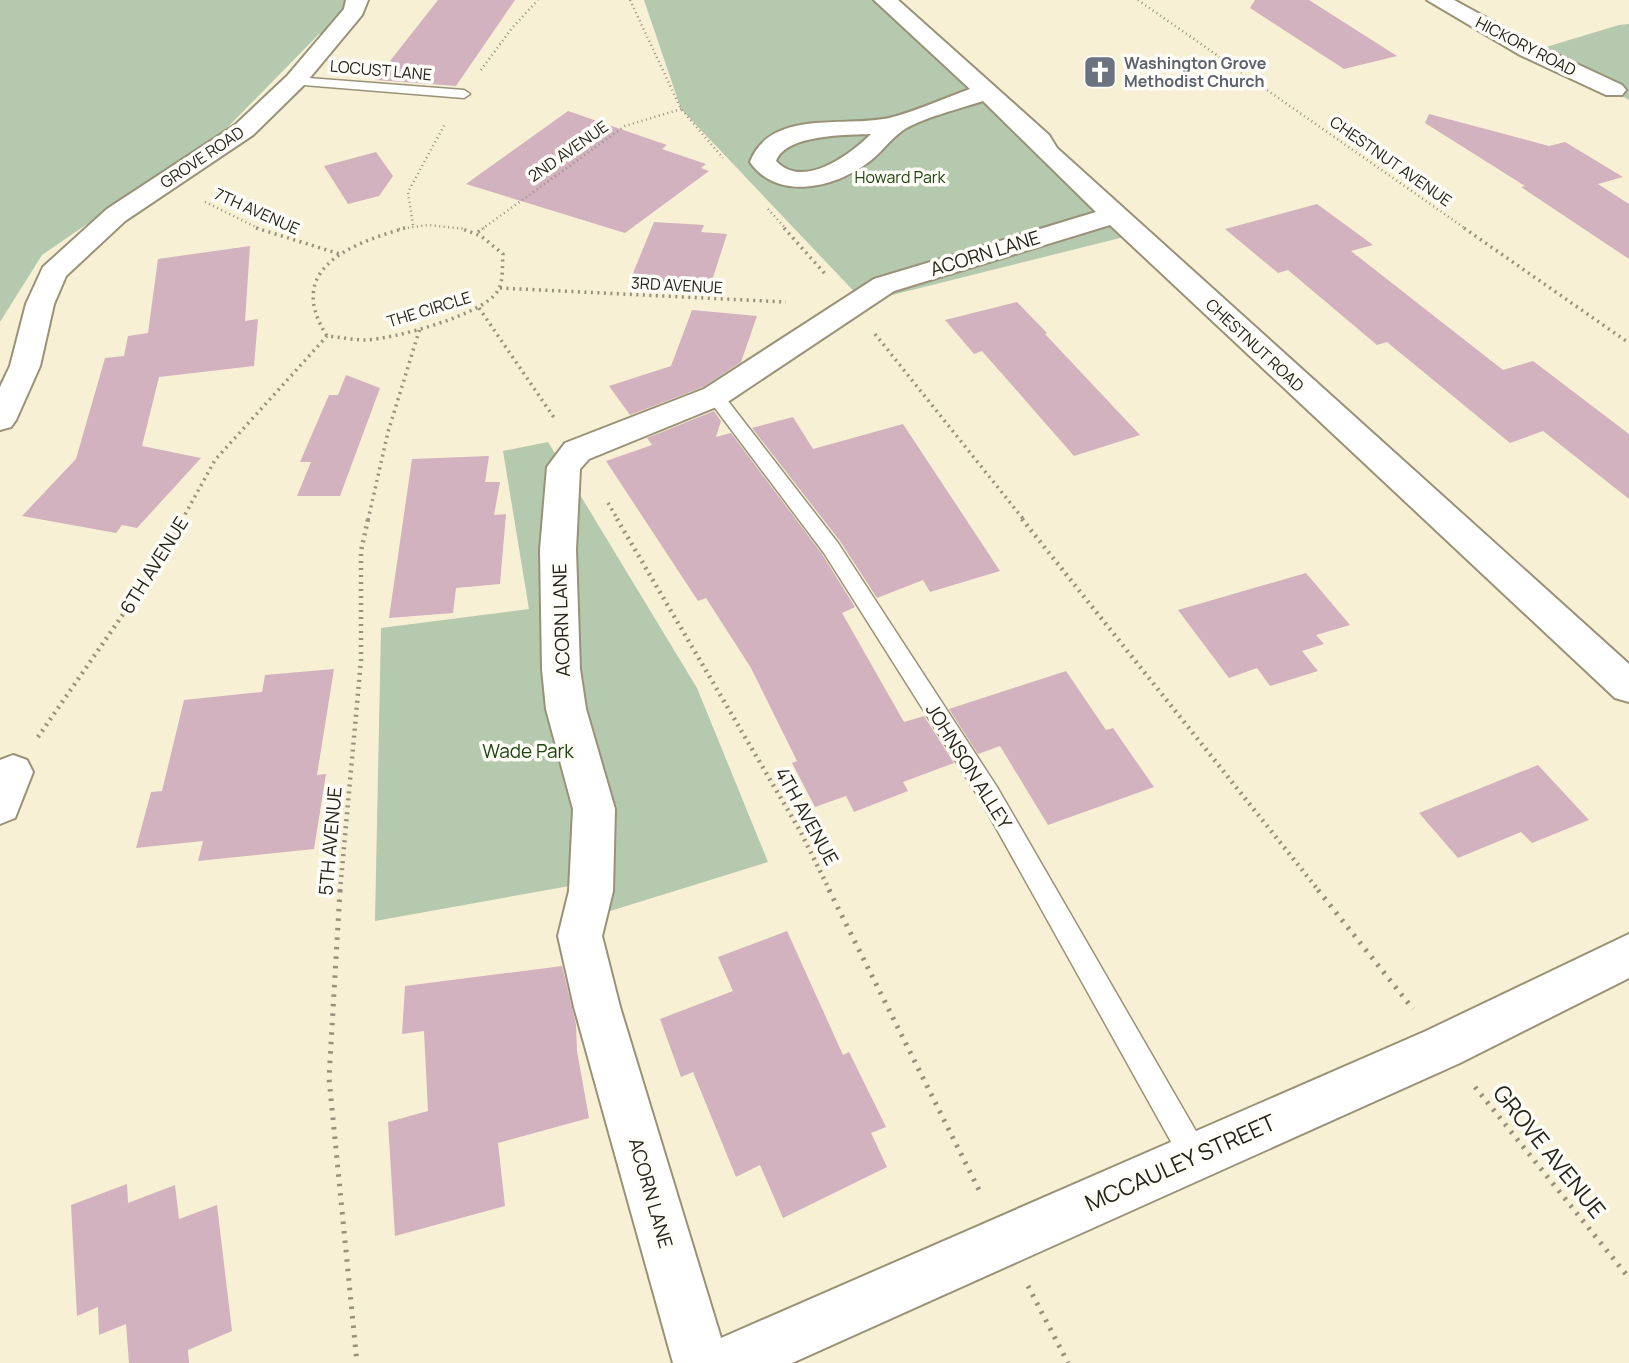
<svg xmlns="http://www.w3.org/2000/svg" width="1629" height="1363" viewBox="0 0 1629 1363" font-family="Manrope,sans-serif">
<rect width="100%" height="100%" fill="#f8f0d4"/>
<g fill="#b4c9ad">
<polygon points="0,0 349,0 325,34 319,34 227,128 42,255 0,322"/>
<polygon points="644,0 874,0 1128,236 864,302 681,109"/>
<polygon points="1629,24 1629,100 1536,50 1619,25"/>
<polygon points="548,442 697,688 768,862 591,917 575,885 375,921 381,628 529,609 503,451"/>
</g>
<g fill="#d1b2be">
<polygon points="438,0 515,0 456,86 375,80"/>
<polygon points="1255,0 1309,0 1397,56 1344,69 1250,8"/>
<polygon points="568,111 667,145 662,149 706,164 701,168 709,171 625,233 466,184"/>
<polygon points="1429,114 1549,146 1565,142 1623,177 1598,184 1629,204 1629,259 1521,187 1525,186 1425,123"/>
<polygon points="376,152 393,176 379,196 348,204 324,166"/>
<polygon points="1317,204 1373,245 1351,251 1503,370 1533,361 1629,434 1629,499 1543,431 1510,443 1387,342 1377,345 1288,270 1278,273 1225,229"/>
<polygon points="654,222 704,225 701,232 727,234 708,293 658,290 661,281 631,278"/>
<polygon points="250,246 245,321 258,319 254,366 159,377 142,446 201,458 137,528 122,525 116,533 22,516 76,459 105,358 124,356 128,336 148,333 158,259"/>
<polygon points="1017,302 1047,333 1045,334 1140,435 1074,456 982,351 974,354 945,320"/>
<polygon points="692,310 757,316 741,362 703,387 630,415 609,386 671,366"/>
<polygon points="346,375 380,388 340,496 297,496 311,462 300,462 329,395 338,395"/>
<polygon points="714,411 721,421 716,437 731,433 822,554 855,607 842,613 904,722 924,716 954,763 903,782 908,791 854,812 846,796 815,807 792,763 797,761 751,668 706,598 698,601 606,461 652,445 647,438"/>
<polygon points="793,417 813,449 903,424 1000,571 930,592 923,580 877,598 840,541 752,428"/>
<polygon points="489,456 485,482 500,482 494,515 506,514 500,584 456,588 453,613 389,618 412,459"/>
<polygon points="1306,573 1350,625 1316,635 1324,644 1302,651 1318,671 1270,686 1257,668 1229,678 1178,610"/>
<polygon points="334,669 317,775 326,774 314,849 198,861 203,841 136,848 151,792 162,791 184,700 262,692 265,675"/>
<polygon points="1066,671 1106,730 1113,728 1154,787 1048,825 1000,746 978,754 949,709"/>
<polygon points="1538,765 1589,820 1532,843 1521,832 1458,858 1419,813"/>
<polygon points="787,931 843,1055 849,1052 886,1127 871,1133 887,1167 783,1218 760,1165 736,1177 693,1072 681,1077 660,1019 733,991 718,957"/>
<polygon points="562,966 576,1024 577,1051 589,1118 498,1143 505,1206 395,1236 388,1122 428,1111 424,1031 402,1034 405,986"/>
<polygon points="127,1184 128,1203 175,1185 179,1219 217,1205 232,1331 188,1350 189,1363 129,1363 126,1324 99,1335 98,1307 77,1316 71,1205"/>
</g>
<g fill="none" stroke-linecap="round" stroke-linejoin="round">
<defs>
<g id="service">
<polygon points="295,77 464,90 470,94 464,98 291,84 291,78"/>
<polygon points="715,391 721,392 838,543 997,787 1204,1145 1208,1155 1204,1165 1194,1169 1184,1165 981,801 824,553 706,396"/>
</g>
<g id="minor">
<polygon points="346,0 368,0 362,15 303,86 253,135 125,221 66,276 54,304 40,366 16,420 11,427 0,430 0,387 10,366 26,304 43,267 107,209 235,125 287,76 344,9"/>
<path d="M874 0H898L1049 135 1057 148 1629 664V702L1615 698 1110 225 894 291 726 403 589 459 580 469 576 550 580 669 586 709 615 809 613 891 602 936 620 1007 721 1338 1426 1031 1629 934V978L1460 1063 792 1363H673L574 1007 558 936 569 891 573 809 546 709 542 669 540 550 547 467 565 443 704 389 874 279 1096 212 983 101C962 108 918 119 902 131 889 140 880 155 866 164 833 188 777 201 750 162 771 107 849 129 893 117 919 110 945 98 970 89ZM871 134C850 155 803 190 776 161 786 134 847 135 871 134Z"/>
<polygon points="1427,0 1454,0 1536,45 1622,85 1626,90 1622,95 1606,95 1520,55"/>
<polygon points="13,755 27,760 33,772 15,818 0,824 0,760"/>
</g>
</defs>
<use href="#service" stroke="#999278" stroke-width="3"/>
<use href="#minor" stroke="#999278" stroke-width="4"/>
<g stroke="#96907d" stroke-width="2.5" stroke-dasharray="1 3.5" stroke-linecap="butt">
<polyline points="630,0 681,109 723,158"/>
<polyline points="1138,0 1466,229"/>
<polyline points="481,70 512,28 538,0"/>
<polyline points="205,202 260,229"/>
<polyline points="768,209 786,229"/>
<polyline points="413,225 408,192 445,124"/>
<polyline points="399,229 428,225 466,229"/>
<polyline points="482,229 625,126 681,109"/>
</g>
<g stroke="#96907d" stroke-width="3.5" stroke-dasharray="2 4.5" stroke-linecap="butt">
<polyline points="256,228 340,254"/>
<path d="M405 228C350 244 284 269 327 336 340 337 353 340 365 340 394 339 482 315 497 292 504 282 502 265 503 254L481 236 460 228"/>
<polyline points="784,228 827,276"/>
<polyline points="1464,228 1629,343"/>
<polyline points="478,232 484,228"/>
<polyline points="500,288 786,302"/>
<polyline points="479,308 555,419"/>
<polyline points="875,334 1024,520"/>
<polyline points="608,503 618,520"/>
<polyline points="182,520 215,460 327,336"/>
<polyline points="368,520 388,432 420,328"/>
</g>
<g stroke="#96907d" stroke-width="4.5" stroke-dasharray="2 5" stroke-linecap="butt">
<polyline points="617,519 799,829 830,891"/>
<polyline points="1022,519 1319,891"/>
<polyline points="38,737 158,564 183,519"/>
<polyline points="340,891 361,660 361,551 368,519"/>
</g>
<g stroke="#96907d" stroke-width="5" stroke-dasharray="2.5 7" stroke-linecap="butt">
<polyline points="340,890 329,1078 357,1363"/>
<polyline points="829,890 981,1194"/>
<polyline points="1318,890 1413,1009"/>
<polyline points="1475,1087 1629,1278"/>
<polyline points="1028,1286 1068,1363"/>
</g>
<use href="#service" fill="#fff" fill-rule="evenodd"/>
<use href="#minor" fill="#fff" fill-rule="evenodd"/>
</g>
<defs>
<symbol id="church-square" viewBox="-11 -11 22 22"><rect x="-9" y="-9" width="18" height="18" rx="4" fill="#6b7280" stroke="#fffdf8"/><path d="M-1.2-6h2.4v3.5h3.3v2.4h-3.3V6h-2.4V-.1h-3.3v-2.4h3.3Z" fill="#fff"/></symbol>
</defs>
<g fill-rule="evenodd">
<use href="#church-square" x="1081" y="53" width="38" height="38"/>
</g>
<g text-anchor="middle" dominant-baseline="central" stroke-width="7" stroke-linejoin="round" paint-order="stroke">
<g font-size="16" fill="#262319" stroke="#fffdf8">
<text transform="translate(1526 46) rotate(27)">HICKORY ROAD</text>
<text transform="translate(381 70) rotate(5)">LOCUST LANE</text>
<text transform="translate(568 151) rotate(-35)">2ND AVENUE</text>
<text transform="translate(202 157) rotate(-34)">GROVE ROAD</text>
<text transform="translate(1391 161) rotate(35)">CHESTNUT AVENUE</text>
<text transform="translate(257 211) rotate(24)">7TH AVENUE</text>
<text transform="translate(677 285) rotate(3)">3RD AVENUE</text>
<text transform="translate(429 309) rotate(-17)">THE CIRCLE</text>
<text transform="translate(1255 345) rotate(43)">CHESTNUT ROAD</text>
</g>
<g font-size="16" font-weight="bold" fill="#5b616d" stroke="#fffdf8" text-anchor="start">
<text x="1124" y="63">Washington Grove<tspan x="1124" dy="18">Methodist Church</tspan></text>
</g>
<g font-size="16" fill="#1d460e" stroke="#fffdf8">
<text x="900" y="177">Howard Park</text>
</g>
<g font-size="19" fill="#262319" stroke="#fffdf8">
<text transform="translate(985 253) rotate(-17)">ACORN LANE</text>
<text transform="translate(154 565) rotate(-58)">6TH AVENUE</text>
<text transform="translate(561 620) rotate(-92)">ACORN LANE</text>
<text transform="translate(969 766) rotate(58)">JOHNSON ALLEY</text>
<text transform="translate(807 816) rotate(61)">4TH AVENUE</text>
<text transform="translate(330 841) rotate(-85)">5TH AVENUE</text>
<text transform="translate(651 1193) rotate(74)">ACORN LANE</text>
</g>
<g font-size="19" fill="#1d460e" stroke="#fffdf8">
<text x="528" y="751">Wade Park</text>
</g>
<g font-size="23" fill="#262319" stroke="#fffdf8">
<text transform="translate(1550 1151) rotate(51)">GROVE AVENUE</text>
<text transform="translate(1180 1162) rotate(-24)">MCCAULEY STREET</text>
</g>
</g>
</svg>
